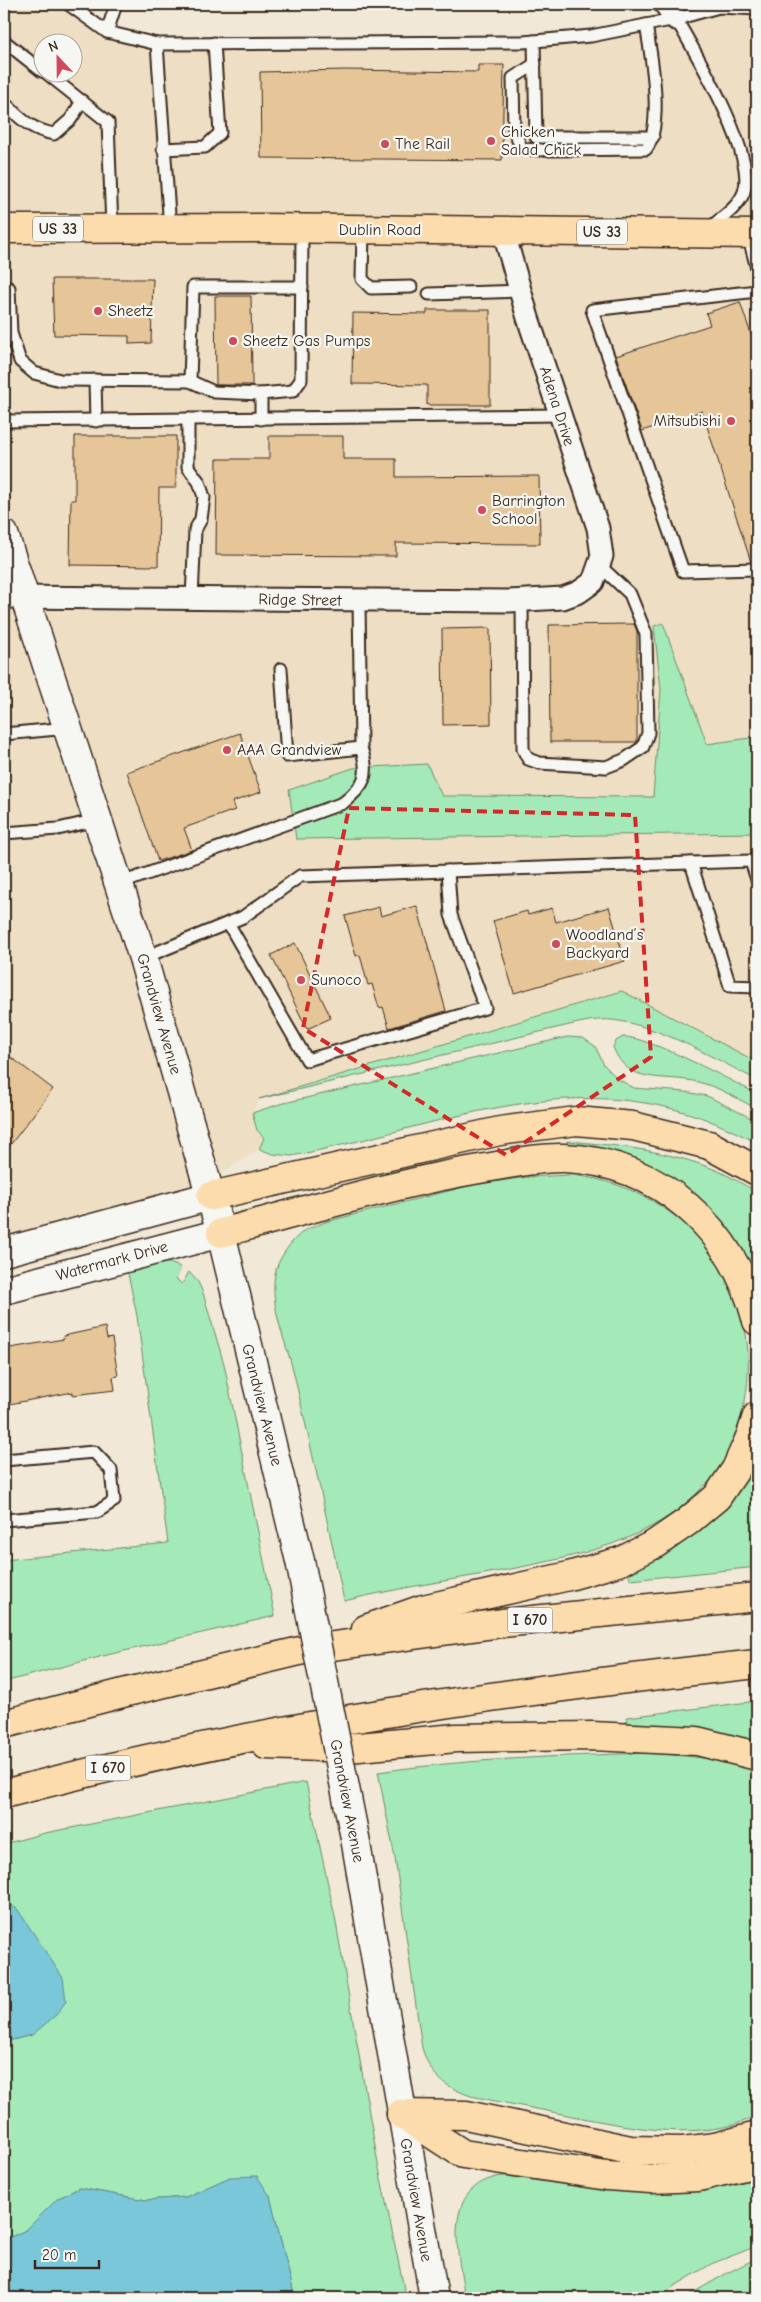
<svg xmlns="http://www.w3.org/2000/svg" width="761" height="2302" viewBox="0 0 761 2302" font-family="'Comic Neue',sans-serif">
<rect width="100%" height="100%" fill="#f1e8d7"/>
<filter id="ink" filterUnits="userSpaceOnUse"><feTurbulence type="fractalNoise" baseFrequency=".02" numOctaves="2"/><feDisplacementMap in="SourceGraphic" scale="10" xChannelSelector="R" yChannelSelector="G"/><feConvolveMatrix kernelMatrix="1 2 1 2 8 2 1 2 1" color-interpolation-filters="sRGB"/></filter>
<g filter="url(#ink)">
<path fill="#eedec4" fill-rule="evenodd" d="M4 4H68L107 32 157 44 514 42 675 19 665 4H757V737L707 745 662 623 654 626 661 689 654 797 441 796 289 790 296 839 757 833V1062L621 991 260 1099 252 1113 257 1130 264 1138 259 1149 120 1240 4 1269ZM42 42H72V72H42Z"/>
<g fill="#a3eab8" stroke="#6f8a6b">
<polygon points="663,623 707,744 757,737 757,833 296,839 289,790 353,768 427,764 442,796 653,797 661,689 654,626"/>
<path d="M622 991 757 1062V1080C715 1059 659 1025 612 1020 593 1018 571 1025 552 1029L259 1099Z"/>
<path d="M567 1037 583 1038 595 1046 604 1065 618 1079 634 1088 685 1092 707 1096 757 1121V1142C736 1133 714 1121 691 1114 553 1070 425 1131 291 1156L273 1154 259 1149 264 1138 257 1130 252 1113 280 1104Z"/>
<path d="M623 1037C648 1036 732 1081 757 1094V1109C738 1099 719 1087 698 1082 664 1074 627 1086 613 1047L616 1041Z"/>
<path d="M567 1141C618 1145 669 1151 716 1170 730 1176 744 1185 757 1192V1280L747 1258 722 1223 567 1150Z"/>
<path d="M571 1175C636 1181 699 1221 729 1280 751 1324 755 1382 737 1429 731 1442 728 1458 720 1470 716 1476 709 1482 703 1487 652 1542 577 1556 506 1570 452 1580 397 1588 344 1601 329 1527 312 1452 295 1378 288 1346 269 1308 275 1274 277 1260 292 1239 304 1231 311 1227 319 1225 325 1222L472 1185 527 1177Z"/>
<polygon points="156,1262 169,1263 181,1267 176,1279 182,1284 189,1272 198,1282 203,1293 224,1364 275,1616 107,1655 4,1682 4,1560 168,1543 137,1316 127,1269"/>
<polygon points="757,1452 757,1567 631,1580 627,1571"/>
<polygon points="757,1701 757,1742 700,1728 626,1724 627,1717"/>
<path d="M650 1753C687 1756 722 1758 757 1770V2116C700 2143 631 2127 572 2116 538 2109 504 2103 471 2096 443 2086 431 2076 422 2048L395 1858 378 1772C468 1759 559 1756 650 1753Z"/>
<polygon points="306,1782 335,1917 378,2164 406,2298 295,2298 270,2196 230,2177 186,2197 146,2200 79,2188 57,2199 26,2230 4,2240 4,2042 32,2035 18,1910 4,1900 4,1844 45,1833"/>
<path d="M520 2175 697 2190 732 2185 757 2178V2246L711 2264 655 2298H465C459 2257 440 2191 496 2177 504 2175 512 2176 520 2175Z"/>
<polygon points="757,2258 757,2298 684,2298 729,2272"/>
</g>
<g fill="#7ac7d9" stroke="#61888e">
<polygon points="4,1900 18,1910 63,1978 66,2001 56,2015 32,2035 4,2042"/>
<polygon points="257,2176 270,2196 295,2298 4,2298 4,2240 26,2230 57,2199 79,2188 146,2200 186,2197 230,2177"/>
</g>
<g fill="#e6c698" stroke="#3b2a1e">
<polygon points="478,65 504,65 502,160 261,158 260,72 345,70 478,72"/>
<polygon points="52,279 153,279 151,343 129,344 129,336 54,335"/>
<polygon points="215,296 251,296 252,385 216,385"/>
<polygon points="740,302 757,352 757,562 751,562 702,411 642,431 616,356 710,325 706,313"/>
<polygon points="427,310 490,310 490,405 427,405 427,385 352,384 353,313 427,314"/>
<polygon points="75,436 176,436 176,488 159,488 158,566 70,565 71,500 75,500"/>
<polygon points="269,436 343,436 343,459 396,459 396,477 539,476 540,544 396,543 396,556 216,555 217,459 269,459"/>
<polygon points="634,624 637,631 637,742 550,742 549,625"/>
<polygon points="490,628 491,724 443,725 442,629"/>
<polygon points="240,733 261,792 232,802 235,810 184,828 192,850 158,861 127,772"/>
<polygon points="417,906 446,1011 389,1028 383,1007 379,1008 372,984 368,985 360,955 356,956 345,916 379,907 381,916"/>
<polygon points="609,907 625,961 514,993 493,921 527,911 528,915 552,908 556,922"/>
<polygon points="295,943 331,1018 307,1029 271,955"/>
<polygon points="4,1052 53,1089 4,1153"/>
<polygon points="105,1327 107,1339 112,1338 118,1376 113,1377 115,1390 73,1395 73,1392 4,1405 4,1349 64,1339 63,1336"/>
</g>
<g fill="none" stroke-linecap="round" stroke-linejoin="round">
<defs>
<g id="service">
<polyline points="68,4 107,32 157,44 170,229"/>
<path d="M676 19C695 52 757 155 744 192 738 208 720 219 707 230"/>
<polyline points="107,32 116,4"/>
<polyline points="4,41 42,71"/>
<polyline points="534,41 536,137 653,137"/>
<polyline points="157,44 523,42 591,36 676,19 719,7 757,9"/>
<polyline points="535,64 513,78 514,131 522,149 542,150"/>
<polyline points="45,72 108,122 112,228"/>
<path d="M9 107C23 122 34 130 54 134L71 119 82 101"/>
<polyline points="163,149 205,147 220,133 214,43"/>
<path d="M549 150 646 149C664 125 651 54 646 25"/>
<polyline points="363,230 362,279 371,288 411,287"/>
<polyline points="748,234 757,269"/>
<polyline points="9,288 11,333 20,361 34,373 60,380 190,381 214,392 261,394"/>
<polyline points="757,291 592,310 683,571 757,569"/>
<polyline points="429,294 520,291"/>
<polyline points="95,380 96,421"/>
<polyline points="190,381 193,287 302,287"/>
<polyline points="188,419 188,467 199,482 204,497 201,519 195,530 192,599"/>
<polyline points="261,419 261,394 293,391 301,380 302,230"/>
<polyline points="4,421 560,415"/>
<polyline points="522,600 523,749 528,759 539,763 606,767 624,760 643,747 648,733 646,634 630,594 599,565"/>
<polyline points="281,669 287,756 361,748"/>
<polyline points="4,734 68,728"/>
<polyline points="4,833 58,829 97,820"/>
<polyline points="691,863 730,986 757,987"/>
<path d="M119 884 343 803C364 786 371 776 361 748L359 601"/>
<polyline points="228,923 307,1060 485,1008 451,915 448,871"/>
<polyline points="143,958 243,917 300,876 751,861 757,880"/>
<polyline points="4,1460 94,1452 111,1470 114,1501 97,1512 4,1520"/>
</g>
<g id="minor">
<polyline points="665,4 676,19"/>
<polyline points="4,597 509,601 563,598 579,592 593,582 602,556 598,528 528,318 503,230"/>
</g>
<g id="tertiary">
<polyline points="4,1252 211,1196"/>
<polyline points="4,1290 221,1233"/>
</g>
<g id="secondary">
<polyline points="4,534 143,958 221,1233 300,1561"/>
<polyline points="355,1838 434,2298"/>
</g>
<polyline id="primary" points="4,229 261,228 757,234"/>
<g id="motorway">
<polyline points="211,1196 500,1131 576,1121 633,1126 709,1145 757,1171"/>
<path d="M221 1233C308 1210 396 1183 485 1168 510 1164 538 1157 564 1158 660 1162 734 1230 757 1321"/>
<polyline points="366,1629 423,1609 569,1576 621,1561 655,1544 687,1522 717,1497 736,1469 751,1435 757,1416"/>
<polyline points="4,1724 127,1692 304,1650 502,1623 757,1597"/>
<polyline points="266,1745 348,1748 456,1738 592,1736 697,1741 757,1756"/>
<path d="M4 1794C250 1728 504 1691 757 1664"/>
<polyline points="401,2114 463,2154 607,2176 651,2179 699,2177 757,2163"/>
<polyline points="401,2114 466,2115 630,2150 683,2151 715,2147 757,2136"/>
</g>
</defs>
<use href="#service" stroke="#3b2a1e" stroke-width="15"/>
<use href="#minor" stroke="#3b2a1e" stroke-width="25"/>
<use href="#tertiary" stroke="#3b2a1e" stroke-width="31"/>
<use href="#secondary" stroke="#3b2a1e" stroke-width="31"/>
<use href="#primary" stroke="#3b2a1e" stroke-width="31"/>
<use href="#motorway" stroke="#3b2a1e" stroke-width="31"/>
<use href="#service" stroke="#f6f6f2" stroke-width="11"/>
<use href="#minor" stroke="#f6f6f2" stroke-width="21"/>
<use href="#tertiary" stroke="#f6f6f2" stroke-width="28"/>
<use href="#secondary" stroke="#f6f6f2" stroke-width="28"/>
<use href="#primary" stroke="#fcdcac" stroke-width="28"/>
<use href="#motorway" stroke="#fcdcac" stroke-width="28"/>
<defs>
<polyline id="secondary-bridge" points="300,1561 355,1838"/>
</defs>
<use href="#secondary-bridge" stroke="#3b2a1e" stroke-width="31" stroke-linecap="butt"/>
<use href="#secondary-bridge" stroke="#f6f6f2" stroke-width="28"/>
</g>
</g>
<path fill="none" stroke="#d62828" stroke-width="4" stroke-dasharray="10 6" stroke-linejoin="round" d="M349 808 635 815 651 1057 506 1155 303 1028Z"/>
<g fill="#d1495b" stroke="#f6f6f2" stroke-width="2">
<circle cx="491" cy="141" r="5"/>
<circle cx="385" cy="144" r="5"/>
<circle cx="98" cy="311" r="5"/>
<circle cx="233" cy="341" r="5"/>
<circle cx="731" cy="421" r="5"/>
<circle cx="482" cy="510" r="5"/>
<circle cx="227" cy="750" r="5"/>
<circle cx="556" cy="944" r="5"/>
<circle cx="301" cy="980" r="5"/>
</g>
<g text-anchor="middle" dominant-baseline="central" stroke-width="4.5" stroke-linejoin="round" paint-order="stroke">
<g fill="#f6f6f2" stroke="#73675e" stroke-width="1">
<rect x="33" y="216.5" width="50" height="25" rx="4"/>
<rect x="577" y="219.5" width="50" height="25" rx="4"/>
<rect x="507.5" y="1607.5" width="45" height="25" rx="4"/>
<rect x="85.5" y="1755.5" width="45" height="25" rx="4"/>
</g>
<g font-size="15" font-weight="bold" fill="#3b2a1e">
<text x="58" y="229">US 33</text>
<text x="602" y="232">US 33</text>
<text x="530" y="1620">I 670</text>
<text x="108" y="1768">I 670</text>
</g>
<g font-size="16" fill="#3b2a1e" stroke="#f6f6f2" text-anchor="start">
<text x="501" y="132">Chicken<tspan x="501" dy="18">Salad Chick</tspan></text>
<text x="395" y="144">The Rail</text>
<text x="108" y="311">Sheetz</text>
<text x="243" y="341">Sheetz Gas Pumps</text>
<text x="721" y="421" text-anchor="end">Mitsubishi</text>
<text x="492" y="501">Barrington<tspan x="492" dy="18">School</tspan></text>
<text x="237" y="750">AAA Grandview</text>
<text x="566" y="935">Woodland’s<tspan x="566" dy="18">Backyard</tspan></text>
<text x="311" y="980">Sunoco</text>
</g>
<g font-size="16" fill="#3b2a1e" stroke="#f6f6f2">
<text x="380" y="230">Dublin Road</text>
<text transform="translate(557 406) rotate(72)">Adena Drive</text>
<text transform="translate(300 600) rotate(1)">Ridge Street</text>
<text transform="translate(159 1014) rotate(74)">Grandview Avenue</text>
<text transform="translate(112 1261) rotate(-15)">Watermark Drive</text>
<text transform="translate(262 1405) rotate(76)">Grandview Avenue</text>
<text transform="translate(347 1801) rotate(79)">Grandview Avenue</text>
<text transform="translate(416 2200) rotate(80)">Grandview Avenue</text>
</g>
</g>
<rect width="761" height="2302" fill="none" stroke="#f6f6f2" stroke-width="20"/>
<rect x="10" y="10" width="741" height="2282" fill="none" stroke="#3b2a1e" stroke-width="2" filter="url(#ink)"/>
<g transform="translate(58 58) rotate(338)"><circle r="24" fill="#f6f6f2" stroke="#aba49d"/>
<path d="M0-4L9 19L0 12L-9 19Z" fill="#d1495b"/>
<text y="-8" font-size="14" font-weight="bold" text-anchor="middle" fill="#3b2a1e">N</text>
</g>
<path d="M35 2260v8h64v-8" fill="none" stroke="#3b2a1e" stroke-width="2.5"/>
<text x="42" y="2260" font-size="15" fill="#3b2a1e" stroke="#f6f6f2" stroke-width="4" paint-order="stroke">20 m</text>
</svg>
